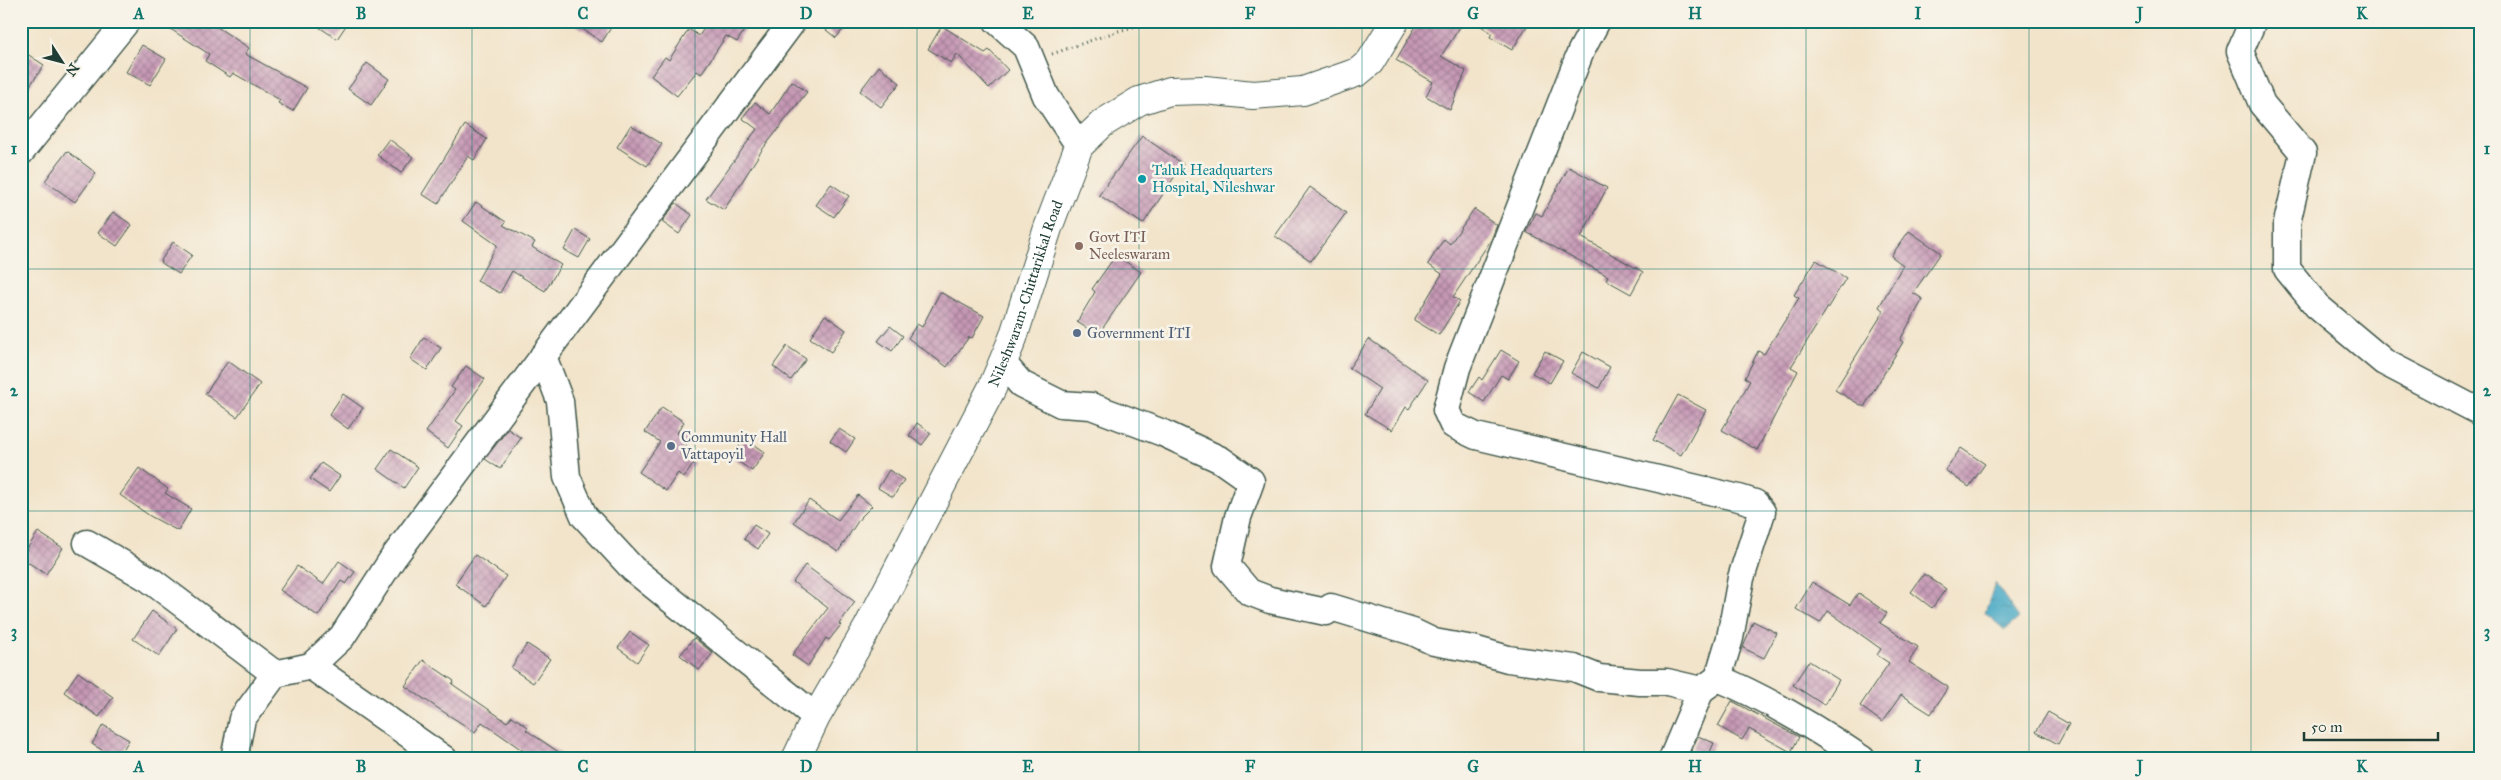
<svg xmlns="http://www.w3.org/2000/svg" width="2501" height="780" viewBox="0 0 2501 780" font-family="'IM FELL Great Primer',serif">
<defs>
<pattern id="water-ripples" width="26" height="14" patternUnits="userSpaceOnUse" patternTransform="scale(1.25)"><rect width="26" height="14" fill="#44a7c4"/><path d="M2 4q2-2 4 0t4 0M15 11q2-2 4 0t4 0" fill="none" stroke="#3889a0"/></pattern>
<pattern id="building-cross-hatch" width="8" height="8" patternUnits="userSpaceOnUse" patternTransform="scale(1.25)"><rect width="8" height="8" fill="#c698b5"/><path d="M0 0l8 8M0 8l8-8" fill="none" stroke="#a07d94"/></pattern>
</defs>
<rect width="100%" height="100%" fill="#f7f3e8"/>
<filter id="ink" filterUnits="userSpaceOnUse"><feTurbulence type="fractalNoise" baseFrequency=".02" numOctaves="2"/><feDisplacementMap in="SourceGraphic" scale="10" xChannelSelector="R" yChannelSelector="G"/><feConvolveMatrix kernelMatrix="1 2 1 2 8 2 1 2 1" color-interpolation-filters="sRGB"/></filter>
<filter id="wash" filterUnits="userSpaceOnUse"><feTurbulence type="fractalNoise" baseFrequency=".0096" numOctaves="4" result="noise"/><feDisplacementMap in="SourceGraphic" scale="20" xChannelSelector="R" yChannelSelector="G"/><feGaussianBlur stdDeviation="1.12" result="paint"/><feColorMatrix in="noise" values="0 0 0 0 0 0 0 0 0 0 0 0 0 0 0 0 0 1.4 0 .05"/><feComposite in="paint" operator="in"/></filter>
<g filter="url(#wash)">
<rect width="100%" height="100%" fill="#f2e4ca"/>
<polygon fill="url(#water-ripples)" stroke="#32727c" points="1995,583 2019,618 2005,630 1985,613"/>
<g id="blocks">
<g fill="url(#building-cross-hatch)">
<polygon points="158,21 208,21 249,48 245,54 307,88 293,111 278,103 280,100 233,73 230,77 205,61 209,54"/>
<polygon points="310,21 349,21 337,39"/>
<polygon points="570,21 615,21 602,42"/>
<polygon points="703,21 750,21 737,42 726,36 701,74 697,71 677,96 651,76 665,57 669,60 689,29 699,36 707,24"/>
<polygon points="815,21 850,21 836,38"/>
<polygon points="1419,21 1464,21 1441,56 1466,71 1450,110 1426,96 1433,82 1396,60"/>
<polygon points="1473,21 1518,21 1527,26 1512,50 1490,37 1492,33"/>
<polygon points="942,26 985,53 989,50 1008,70 989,88 957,54 951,63 928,49"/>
<polygon points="142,45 166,59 150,85 126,72"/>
<polygon points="21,50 44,65 21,99"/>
<polygon points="367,63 389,79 371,105 348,89"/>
<polygon points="879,66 900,83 881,107 860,91"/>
<polygon points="792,81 807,92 762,150 724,210 706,199 757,129 742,118 755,102 770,114"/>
<polygon points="465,125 487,139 474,160 468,156 438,204 422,194"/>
<polygon points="631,125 662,144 647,166 617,147"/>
<polygon points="1142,136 1183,164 1143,224 1099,195"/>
<polygon points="389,139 413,157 401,173 377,155"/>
<polygon points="67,151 96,173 75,202 45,181"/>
<polygon points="1569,167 1607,188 1581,237 1643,272 1631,294 1606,280 1608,276 1526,232 1536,213 1542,216"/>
<polygon points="831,184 849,196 834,217 816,205"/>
<polygon points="1310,187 1346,213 1311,261 1275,236"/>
<polygon points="476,202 506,222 503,225 535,242 532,247 561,265 545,291 512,271 500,293 477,281 497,245 463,221"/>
<polygon points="676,203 692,215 679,234 662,222"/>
<polygon points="1474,209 1497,225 1491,240 1453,297 1460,301 1439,335 1414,320 1442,274 1428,264 1444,239 1450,244"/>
<polygon points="113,212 132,225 117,246 98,233"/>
<polygon points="575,230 590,239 579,258 564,250"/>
<polygon points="1909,231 1941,253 1913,293 1923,299 1900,340 1903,342 1864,407 1835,390 1884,311 1879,307 1903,265 1891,256"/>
<polygon points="173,242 192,255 179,274 160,262"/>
<polygon points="1116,255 1141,272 1098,335 1077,322 1095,292 1092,289"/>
<polygon points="1816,260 1846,278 1791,367 1798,371 1757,450 1722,430 1750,381 1745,378 1758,351 1764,354 1799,298 1794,295"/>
<polygon points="940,292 984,316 972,338 969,337 947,367 908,338 917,324 922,327"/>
<polygon points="825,315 846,330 831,352 810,338"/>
<polygon points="890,326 903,336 892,351 878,341"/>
<polygon points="424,337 441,348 427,370 410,359"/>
<polygon points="1369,339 1428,380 1409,409 1406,407 1392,430 1365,414 1380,389 1349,368"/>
<polygon points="787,346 806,359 791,380 773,366"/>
<polygon points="1501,350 1519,361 1508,379 1501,375 1484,402 1469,392 1479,377 1482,380"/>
<polygon points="1545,351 1563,361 1550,383 1532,373"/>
<polygon points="1583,352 1610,367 1599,388 1571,373"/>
<polygon points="228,361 260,384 237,417 205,394"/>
<polygon points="466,366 485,379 456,421 463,426 448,448 426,432 455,390 451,387"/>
<polygon points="343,394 363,408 348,429 329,415"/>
<polygon points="1678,395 1706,410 1681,455 1653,440"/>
<polygon points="662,407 684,422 677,433 689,441 680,454 694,463 684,478 678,473 666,491 639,472 660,442 645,432"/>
<polygon points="917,423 931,433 922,445 909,436"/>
<polygon points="508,429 521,438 500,469 485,459"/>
<polygon points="839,429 855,439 846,452 830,441"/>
<polygon points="745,438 765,452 752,471 732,457"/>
<polygon points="1961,448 1985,464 1969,487 1945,470"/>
<polygon points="391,449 418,467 404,488 377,469"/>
<polygon points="321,463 340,476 329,492 310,479"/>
<polygon points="139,468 168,489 165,493 191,509 178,531 150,516 120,495"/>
<polygon points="889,470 904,480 893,497 878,488"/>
<polygon points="858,495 872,506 860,518 838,552 794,522 809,500 838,520"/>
<polygon points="754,525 768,534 758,549 744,539"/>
<polygon points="38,532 63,548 46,574 21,558"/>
<polygon points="475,555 506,576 486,606 455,584"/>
<polygon points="339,561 355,572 346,584 341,581 318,616 280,590 297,566 323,584"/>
<polygon points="805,565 855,602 839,624 841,625 829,640 826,638 808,666 792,655 828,608 793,582"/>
<polygon points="1924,574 1946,589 1932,608 1911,592"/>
<polygon points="1812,582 1850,605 1858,593 1887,613 1880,623 1918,647 1909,662 1948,687 1931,714 1901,695 1882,722 1860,706 1889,663 1877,655 1881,649 1828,611 1820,623 1796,609"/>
<polygon points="152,611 177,629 159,656 133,639"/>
<polygon points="1753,621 1777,633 1764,658 1743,648"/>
<polygon points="630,632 649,645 637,662 618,648"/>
<polygon points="694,638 713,653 699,670 680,655"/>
<polygon points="527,644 550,659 533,683 511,668"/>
<polygon points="423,660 454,681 452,684 507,722 512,716 528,727 526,730 569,759 535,759 482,722 475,732 436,707 405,686"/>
<polygon points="1809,661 1839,680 1824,705 1793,685"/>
<polygon points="78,672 113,697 99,717 64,692"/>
<polygon points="1732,701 1799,737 1791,752 1749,729 1742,740 1718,726"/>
<polygon points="2048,712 2069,724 2058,744 2036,732"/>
<polygon points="103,725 129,740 117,759 92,744"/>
<polygon points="1698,736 1714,743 1707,759 1688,759"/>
</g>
</g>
</g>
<g filter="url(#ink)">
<use href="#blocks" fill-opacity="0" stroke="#3f564a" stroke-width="1"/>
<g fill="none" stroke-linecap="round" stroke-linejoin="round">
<defs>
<g id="minor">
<polyline points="997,21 1026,47 1046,96 1079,146"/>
<polyline points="1597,21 1581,51 1457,368 1446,410 1453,425 1476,436 1739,498 1755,503 1762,512 1741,578 1730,638 1718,678 1701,690 1672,759"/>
<polyline points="2253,21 2240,51 2262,104 2303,153 2287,223 2287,269 2317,306 2384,362 2480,412"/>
<polyline points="21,152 127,21"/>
<polyline points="543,356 560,401 567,477 584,516 633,569 816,717"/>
<polyline points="1003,363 1021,384 1061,404 1091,406 1163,433 1221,460 1251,481 1238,517 1227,566 1249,592 1270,600 1326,612 1331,607 1413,632 1434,642 1473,649 1508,659 1574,668 1599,678 1640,682 1667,682 1701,690"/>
<polyline points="87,543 149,579 275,674"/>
<polyline points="311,666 444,759"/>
<path d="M1718 678C1768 699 1816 728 1862 759"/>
<polyline points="234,759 242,719 275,674 311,666 342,637 393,558 793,21"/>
</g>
<g id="major">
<path id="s1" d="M796 759 816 717 868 627 992 388 1013 338 1048 228 1079 146 1103 123 1139 101 1170 91 1205 90 1253 95 1303 91 1358 72 1370 62 1395 21"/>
</g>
</defs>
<use href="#minor" stroke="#3f564a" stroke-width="29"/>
<use href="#major" stroke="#3f564a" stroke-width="30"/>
<polyline stroke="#3f564a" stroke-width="3" stroke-dasharray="1 4" stroke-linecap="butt" points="1052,54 1118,31 1156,21"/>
<use href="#minor" stroke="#fff" stroke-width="26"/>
<use href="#major" stroke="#fff" stroke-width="28"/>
</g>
</g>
<path fill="none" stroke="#0f766e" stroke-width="1" stroke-opacity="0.55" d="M250 21V759M472 21V759M695 21V759M917 21V759M1139 21V759M1362 21V759M1584 21V759M1806 21V759M2029 21V759M2251 21V759M21 269H2480M21 511H2480"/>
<circle fill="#0f9aa8" stroke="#f7f3e8" stroke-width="2" cx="1142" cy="179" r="5"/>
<circle fill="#8d6e63" stroke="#f7f3e8" stroke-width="2" cx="1079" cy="246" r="5"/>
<g fill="#5c6f8a" stroke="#f7f3e8" stroke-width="2">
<circle cx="1077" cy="333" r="5"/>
<circle cx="671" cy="446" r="5"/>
</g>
<g text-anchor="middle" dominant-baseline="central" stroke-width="5" stroke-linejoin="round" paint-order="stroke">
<g font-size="15" fill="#0d838f" stroke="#f7f3e8" text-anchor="start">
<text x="1152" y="170">Taluk Headquarters<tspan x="1152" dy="17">Hospital, Nileshwar</tspan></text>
</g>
<g font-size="15" fill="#785e54" stroke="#f7f3e8" text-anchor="start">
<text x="1089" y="237">Govt ITI<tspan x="1089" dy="17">Neeleswaram</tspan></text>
</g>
<g font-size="15" fill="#1f3d34" stroke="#f7f3e8">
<text stroke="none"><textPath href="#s1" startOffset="520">Nileshwaram-Chittarikkal Road</textPath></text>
</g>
<g font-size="15" fill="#4e5e75" stroke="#f7f3e8" text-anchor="start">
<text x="1087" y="333">Government ITI</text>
<text x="681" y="437">Community Hall<tspan x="681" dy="17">Vattapoyil</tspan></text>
</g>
</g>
<rect width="2501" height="780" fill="none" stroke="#f7f3e8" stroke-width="55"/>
<g transform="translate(62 62) rotate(126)" stroke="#f7f3e8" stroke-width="4" paint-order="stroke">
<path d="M0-4L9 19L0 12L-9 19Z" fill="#1f3d34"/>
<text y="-8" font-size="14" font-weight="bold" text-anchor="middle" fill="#1f3d34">N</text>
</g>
<path d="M2304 732v8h134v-8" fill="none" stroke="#1f3d34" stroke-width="2.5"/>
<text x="2311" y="732" font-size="15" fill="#1f3d34" stroke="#f7f3e8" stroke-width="4" paint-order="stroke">50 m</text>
<rect x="28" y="28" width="2446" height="724" fill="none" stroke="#0f766e" stroke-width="2"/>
<g font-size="16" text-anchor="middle" font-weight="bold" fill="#0f766e">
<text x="139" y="19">A</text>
<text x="361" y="19">B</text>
<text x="583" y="19">C</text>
<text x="806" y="19">D</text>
<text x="1028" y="19">E</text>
<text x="1250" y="19">F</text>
<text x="1473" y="19">G</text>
<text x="1695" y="19">H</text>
<text x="1918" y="19">I</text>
<text x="2140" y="19">J</text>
<text x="2362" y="19">K</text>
<text x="14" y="154">1</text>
<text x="2487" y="154">1</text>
<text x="14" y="396">2</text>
<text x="2487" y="396">2</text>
<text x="14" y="637">3</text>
<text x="2487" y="637">3</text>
<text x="139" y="772">A</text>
<text x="361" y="772">B</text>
<text x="583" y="772">C</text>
<text x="806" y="772">D</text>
<text x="1028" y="772">E</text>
<text x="1250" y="772">F</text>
<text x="1473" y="772">G</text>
<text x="1695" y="772">H</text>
<text x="1918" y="772">I</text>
<text x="2140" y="772">J</text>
<text x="2362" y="772">K</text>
</g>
</svg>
